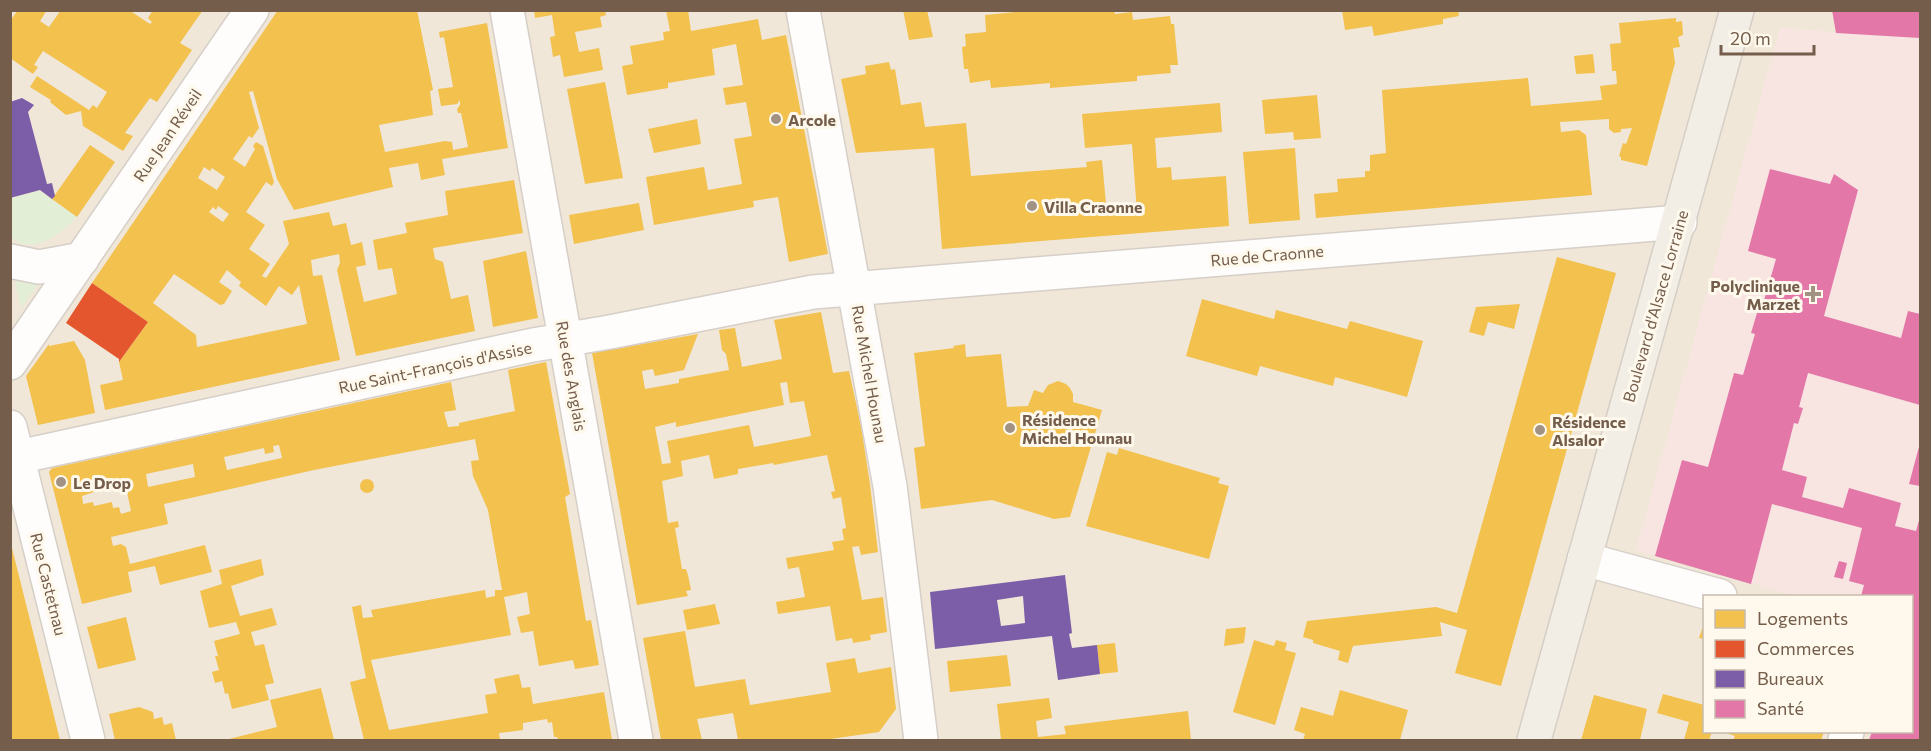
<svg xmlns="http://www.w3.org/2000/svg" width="1931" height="751" viewBox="0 0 1931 751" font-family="Commissioner,sans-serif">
<rect width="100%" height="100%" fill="#f7f3eb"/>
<path fill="#f0e7d8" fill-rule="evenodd" d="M10 11H1920V740H11ZM1704 596H1912V732H1704Z"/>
<polygon fill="#f8e5e2" points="1780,28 1920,38 1920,740 1869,740 1872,732 1912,732 1912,596 1795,596 1636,550"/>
<g fill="#e2eed6">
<path d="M40 191 77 217C63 231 45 248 23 244 19 243 14 239 11 237L10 198Z"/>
<polygon points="13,271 44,276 21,308"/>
</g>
<g fill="#f2c14e" fill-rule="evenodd">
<polygon points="18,10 47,10 40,21 49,27 61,10 129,10 150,24 152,22 148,18 153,10 203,10 180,43 192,50 157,102 150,98 125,133 133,136 123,151 83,126 81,111 66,115 50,102 51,100 30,87 37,76 89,110 93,105 97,108 107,92 43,51 34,65 38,67 33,74 10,58 10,21"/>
<path d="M278 10H417L433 90 430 91 433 115 379 125 385 152 445 141 452 142 453 150 468 147 461 113H458L457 109 460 105V100L457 104 441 106 438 89 453 87 444 37 440 38 439 32 487 23 508 148 442 159 445 175 421 180 418 163 389 168 393 187 294 210 277 179 253 91 249 92 259 128 252 138 249 136 233 159 245 167 255 149 253 146 256 142 263 146 274 182 272 186 266 182 246 212 265 225 249 249 270 264 262 276 266 278 289 244 283 221 329 212 333 226 346 223 351 245 362 242 366 265 356 267 364 302 397 294 392 268 378 270 373 240 407 233 405 223 448 215 445 191 514 180 523 233 433 248 435 259 443 262 451 299 468 295 475 331 356 356 337 270 340 263 339 254 311 260 313 276 322 275 340 360 105 410 100 385 123 380 119 362 148 322 92 283ZM204 167 210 171 212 168 225 177 217 190 198 178ZM218 206 229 214 223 222 209 212 213 207 216 210ZM227 270 241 282 239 286 266 306 279 286 292 295 299 285 307 324 197 347 196 335 153 303 174 274 220 305 224 304 232 291 219 282Z"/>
<polygon points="534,10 605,10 606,15 600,17 602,27 575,32 579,52 599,48 603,70 564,77 560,55 553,57 550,37 555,36 552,15 535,18"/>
<polygon points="666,10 688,10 691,31 758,19 762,40 786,35 828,254 789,262 778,197 753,201 754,207 654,225 646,177 704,167 708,190 742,184 734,139 752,136 746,102 726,105 723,88 743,85 736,44 712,49 715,75 668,83 668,88 627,95 622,66 633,64 630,46 664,40 663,32 670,31"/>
<polygon points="903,10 927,10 933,37 909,40"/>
<polygon points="1035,10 1114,10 1115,14 1132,12 1133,20 1170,16 1171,24 1174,24 1178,65 1170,65 1171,73 1137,76 1137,81 1050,88 1050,83 991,88 990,80 970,83 968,69 964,69 962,47 966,46 965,34 986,32 985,15"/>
<polygon points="1342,10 1458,10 1459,16 1443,19 1443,24 1374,36 1372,26 1345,30"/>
<polygon points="1676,18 1676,22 1682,21 1683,35 1678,37 1680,47 1673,48 1675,63 1647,166 1621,160 1621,157 1619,156 1623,143 1626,144 1632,128 1621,129 1621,132 1614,133 1609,129 1609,119 1560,122 1561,132 1579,130 1586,135 1592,195 1316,218 1314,194 1338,192 1337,179 1365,177 1365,171 1370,171 1370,155 1386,153 1382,90 1528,78 1531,106 1602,100 1600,86 1617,84 1616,71 1612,71 1610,44 1621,43 1619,23"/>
<polygon points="1593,54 1595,73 1576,74 1574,56"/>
<polygon points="889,62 891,70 895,69 901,105 921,102 925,127 966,123 971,176 1087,167 1086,162 1102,160 1107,215 1137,213 1132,144 1085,148 1082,114 1220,103 1222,132 1155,138 1157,168 1171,167 1172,180 1226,176 1229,226 942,249 934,148 856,153 841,79 866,74 865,66"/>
<polygon points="605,82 623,178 585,184 567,89"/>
<polygon points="1317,95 1321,138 1294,140 1293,132 1265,134 1262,100"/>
<polygon points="697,119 701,144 654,153 648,129"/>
<polygon points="90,145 115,162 77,217 52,199"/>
<polygon points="1295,148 1300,220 1249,224 1243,152"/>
<polygon points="639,203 644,230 574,244 569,215"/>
<polygon points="526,251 538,318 493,327 483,261"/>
<polygon points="1557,257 1616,273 1501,686 1455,673 1467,630 1440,622 1442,636 1353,646 1348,663 1338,660 1340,651 1313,643 1313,640 1303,637 1307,621 1436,607 1457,613"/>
<polygon points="1202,299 1274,319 1276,310 1347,329 1350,321 1423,341 1407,397 1335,377 1333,386 1260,366 1257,376 1186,356"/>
<polygon points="1520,304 1514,329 1488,322 1484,336 1469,332 1476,307"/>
<path d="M821 312 833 373 849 371 861 426 870 484 878 552 861 555 859 546 852 547 862 600 883 597 887 632 870 635 871 640 853 643 852 638 836 641 830 606 778 614 776 602 805 597 799 567 788 569 786 558 834 550 832 542 844 540 842 529 846 528 841 497 833 499 831 492 835 491 827 455 774 465 773 463 738 469V474L714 479 709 455 681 461 683 476 662 481 668 523 678 521 679 527 675 528 682 569H686L688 575 691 590 686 591 688 596 637 605 592 353 698 334 684 370 655 376 653 369 642 371 645 389 679 383V379L729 370 726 354 722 350 719 330 735 328 742 367 782 359 774 320ZM787 382 790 403 804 401 811 436 754 447 749 425 667 441 671 463 662 464 655 427 676 422V427L784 405 780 383Z"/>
<polygon points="74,341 85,360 95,413 38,425 26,376 49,344 49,346"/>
<polygon points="965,344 966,357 1001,354 1007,407 1028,406 1034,390 1043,393 1048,385 1058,381 1066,384 1070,388 1073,394 1073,402 1102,410 1070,517 1054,519 992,500 921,509 914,448 925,446 914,353 954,348 953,346"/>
<path d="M546 362 570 494 565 497 586 621 591 620 599 665 575 669 573 660 539 666 533 631 521 633 517 617 530 614 527 592 504 597 511 635 371 660 389 730 488 713 485 695 497 693 494 679 519 674 522 688 530 687 533 704 604 692 612 740H558L557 737H554L552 722 548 723 547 719 523 723V730L499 733 500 740H364L350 682 366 678 352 607 361 605 363 618 373 617 371 610 485 590 486 598 495 596V590H502L488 510 473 476 471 461 479 460 475 439 314 470 164 504 168 524 111 537 113 546 121 544 126 547 130 564 205 545 212 572 160 585 155 566 128 572 132 592 82 604 49 472 52 468 451 382 456 410 444 412 448 427 459 426V423L515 411 508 370ZM279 445 282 458 227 470 224 457 264 448 265 454 274 452 273 446ZM193 464 195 477 148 487 146 474ZM121 481 124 493 127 492 131 511 121 514 119 507 113 508 112 502 94 506 93 502 83 504 82 496 94 492 93 488Z"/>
<polygon points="1119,448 1220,478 1218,483 1229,486 1209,559 1086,526 1107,452 1117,455"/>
<circle cx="367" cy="486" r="7"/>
<polygon points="10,544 11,544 60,740 10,740"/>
<polygon points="261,559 264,575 231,586 240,616 272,608 277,625 251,632 255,646 264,644 274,683 265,685 269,700 232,709 228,693 225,694 222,681 215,683 212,672 219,670 215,656 218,656 214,641 240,634 236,622 209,628 200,591 222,584 219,570"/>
<polygon points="715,604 720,624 687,630 683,610"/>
<polygon points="126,617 136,660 98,669 87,627"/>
<polygon points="1704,623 1704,639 1699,638"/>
<polygon points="1246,627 1244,643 1224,646 1226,629"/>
<polygon points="685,631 695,687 745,679 750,705 831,692 826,663 855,658 858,673 891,667 896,709 879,732 824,740 738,740 733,713 697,719 702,740 661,740 643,638"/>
<polygon points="1254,640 1274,646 1276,640 1287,643 1285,650 1296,653 1275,725 1233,712"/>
<polygon points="1115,643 1118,672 1100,674 1097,645"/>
<polygon points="1007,655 1011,686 950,692 947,661"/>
<polygon points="321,688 334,740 225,740 277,727 270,700"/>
<polygon points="1340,690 1408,710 1400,740 1303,740 1305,734 1294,730 1301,707 1333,716"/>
<polygon points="1663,694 1704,705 1704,732 1712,732 1709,740 1684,740 1689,722 1657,713"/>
<polygon points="1594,695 1647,709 1640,740 1581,740"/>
<polygon points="1049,698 1052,718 1036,721 1038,737 1066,734 1064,726 1188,711 1191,740 1001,740 997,704"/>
<polygon points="139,707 153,712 154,719 162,717 164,725 172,723 176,740 115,740 109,714"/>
<polygon points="1723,732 1824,732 1821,740 1733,740 1735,736"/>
</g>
<polygon fill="#e4572e" points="92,283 148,322 119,362 119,359 66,323"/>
<g fill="#7b5ea7" fill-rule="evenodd">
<polygon points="22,98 34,105 28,112 47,184 52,183 55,196 52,199 40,190 10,198 10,102"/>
<path d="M1065 575 1072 633 1069 634 1072 648 1097 645 1100 674 1058 680 1052 636 935 649 930 592ZM1023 596 1025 623 1001 626 997 600Z"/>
</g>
<g fill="#e377a8">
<polygon points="1832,10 1920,10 1920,38 1836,33"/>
<polygon points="1770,169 1830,184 1834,174 1858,190 1824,316 1901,338 1908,311 1920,314 1920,405 1808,373 1799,407 1803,408 1798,424 1794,423 1782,470 1807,477 1802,497 1843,508 1849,488 1901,503 1895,526 1916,531 1920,517 1920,740 1869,740 1872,732 1912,732 1912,596 1861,596 1864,585 1849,581 1862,528 1772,504 1751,584 1655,556 1682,460 1708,467 1734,373 1743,375 1755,334 1751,333 1760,303 1763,304 1776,259 1748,251"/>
<polygon points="1920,443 1920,486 1909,484"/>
<polygon points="1839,561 1847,563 1843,579 1834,577"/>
</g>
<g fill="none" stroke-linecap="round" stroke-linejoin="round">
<defs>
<g id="minor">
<polyline points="507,10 636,740"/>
<polyline points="803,10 890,486 921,740"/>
<polyline points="10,261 39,267 82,259"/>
<polyline points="10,363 252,10"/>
<polyline points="10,427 88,740"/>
<polyline points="18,457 533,345 610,332 813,292 1680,222"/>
<polyline points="1584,559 1720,596"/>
<polyline points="1845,740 1847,732"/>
</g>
<polyline id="major" points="1534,740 1737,10"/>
</defs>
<use href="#minor" stroke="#d6cfc8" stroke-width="36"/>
<use href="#major" stroke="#d5cec6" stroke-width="36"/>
<use href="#minor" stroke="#fefdfc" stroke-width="33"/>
<use href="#major" stroke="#f2eee5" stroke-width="33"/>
</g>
<g fill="#a29283" stroke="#fef9ec" stroke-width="2">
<circle cx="776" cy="119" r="6"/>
<circle cx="1032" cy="206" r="6"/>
<path d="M1810 285h6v6h6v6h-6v6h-6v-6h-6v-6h6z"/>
<circle cx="1010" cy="428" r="6"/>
<circle cx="1540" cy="430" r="6"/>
<circle cx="61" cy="482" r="6"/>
</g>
<g text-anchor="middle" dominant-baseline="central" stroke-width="6" stroke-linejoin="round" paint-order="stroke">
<g font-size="16" font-weight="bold" fill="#745d4b" stroke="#fef9ec" text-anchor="start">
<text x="788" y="119">Arcole</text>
<text x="1044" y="206">Villa Craonne</text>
<text x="1800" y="285" text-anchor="end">Polyclinique<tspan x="1800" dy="18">Marzet</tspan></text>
<text x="1022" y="419">Résidence<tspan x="1022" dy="18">Michel Hounau</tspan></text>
<text x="1552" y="421">Résidence<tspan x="1552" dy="18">Alsalor</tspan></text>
<text x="73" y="482">Le Drop</text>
</g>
<g font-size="16" fill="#745d4b" stroke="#fef9ec">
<text transform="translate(167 135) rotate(-56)">Rue Jean Réveil</text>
<text transform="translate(1267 255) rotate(-5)">Rue de Craonne</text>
<text transform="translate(1655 306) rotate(-74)">Boulevard d'Alsace Lorraine</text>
<text transform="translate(435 367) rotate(-12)">Rue Saint-François d'Assise</text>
<text transform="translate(870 374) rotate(80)">Rue Michel Hounau</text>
<text transform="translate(572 376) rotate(80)">Rue des Anglais</text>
<text transform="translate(49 584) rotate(76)">Rue Castetnau</text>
</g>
</g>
<rect width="1931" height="751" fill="none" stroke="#745d4b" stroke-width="24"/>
<rect x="1703" y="595" width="210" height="138" fill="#fef9ec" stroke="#c7bbac" stroke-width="1.5"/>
<rect x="1715" y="610" width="30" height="18" fill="#f2c14e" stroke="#c7bbac" stroke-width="1.5"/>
<text x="1757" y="625" font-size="18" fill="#745d4b">Logements</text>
<rect x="1715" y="640" width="30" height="18" fill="#e4572e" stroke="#c7bbac" stroke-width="1.5"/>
<text x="1757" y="655" font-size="18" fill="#745d4b">Commerces</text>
<rect x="1715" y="670" width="30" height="18" fill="#7b5ea7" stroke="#c7bbac" stroke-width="1.5"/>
<text x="1757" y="685" font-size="18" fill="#745d4b">Bureaux</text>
<rect x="1715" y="700" width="30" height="18" fill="#e377a8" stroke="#c7bbac" stroke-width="1.5"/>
<text x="1757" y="715" font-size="18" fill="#745d4b">Santé</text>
<path d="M1721 45v9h93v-9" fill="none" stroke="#745d4b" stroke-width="3"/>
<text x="1730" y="45" font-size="18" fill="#745d4b" stroke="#fef9ec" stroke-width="4.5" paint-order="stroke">20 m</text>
</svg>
